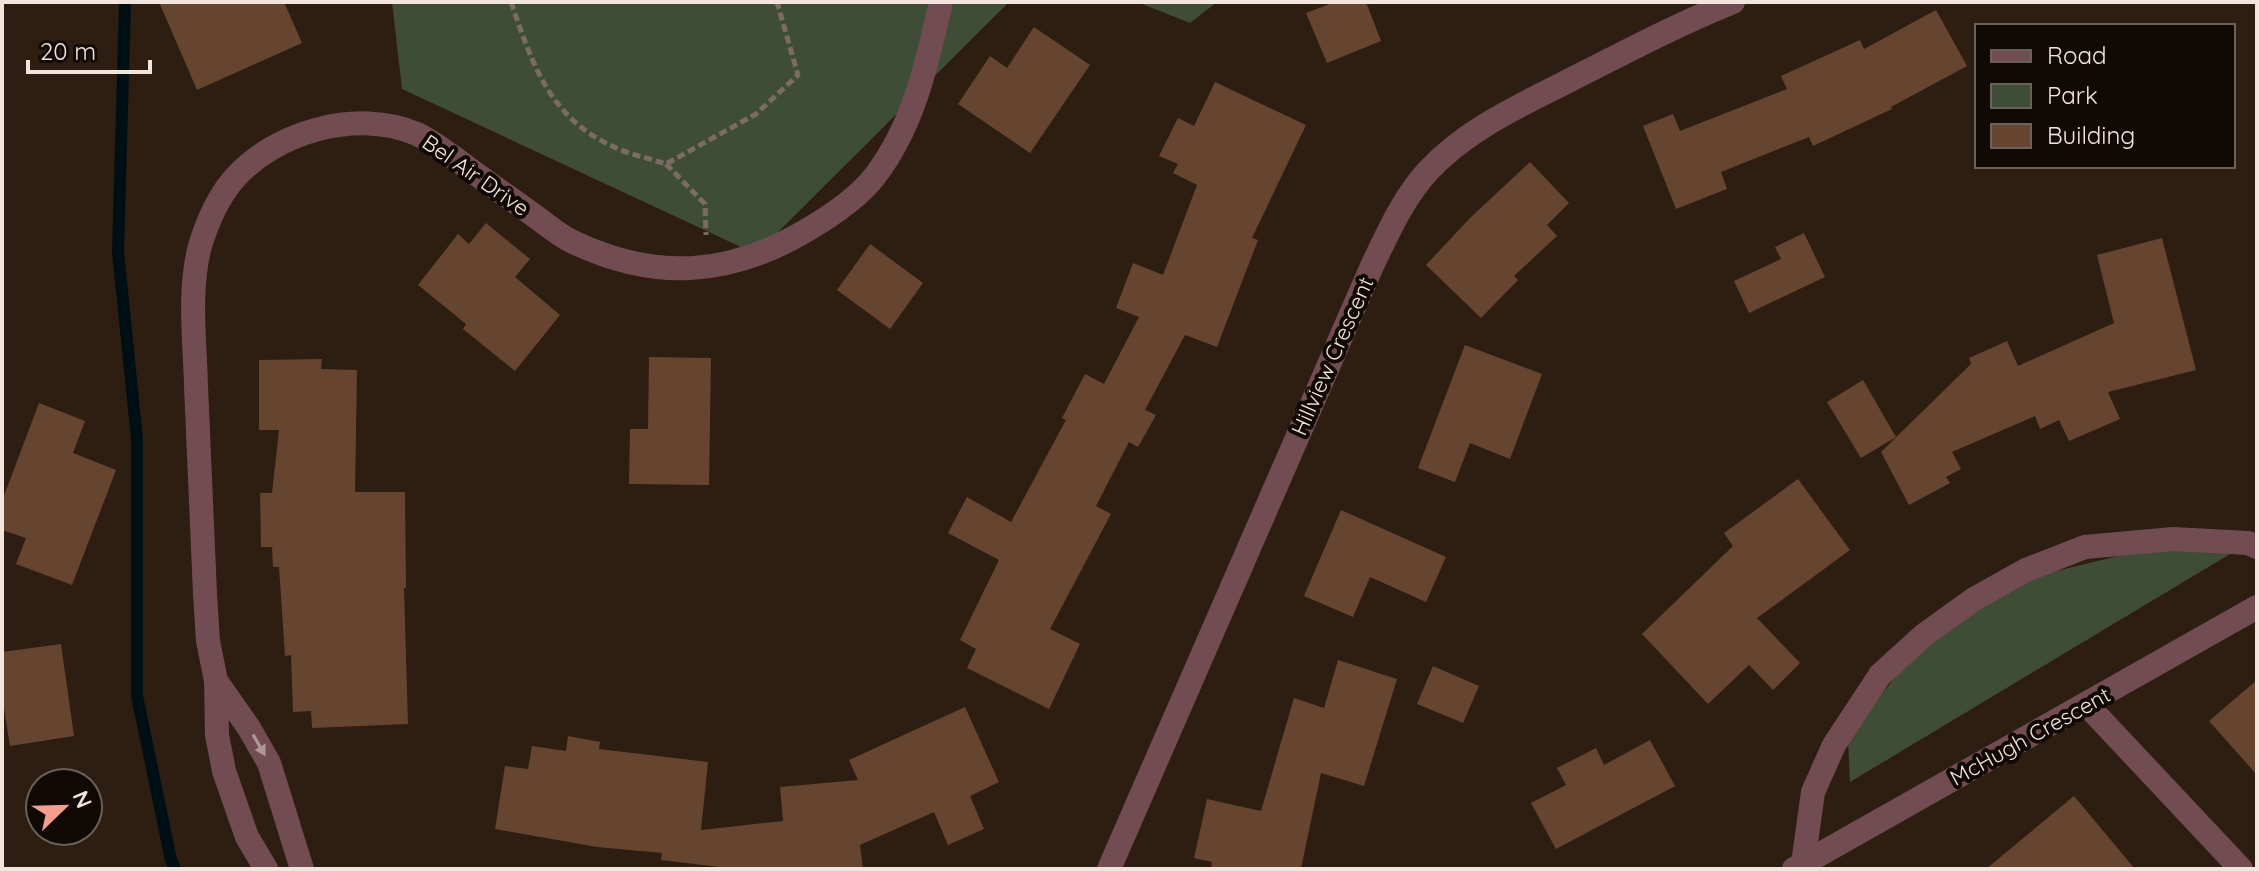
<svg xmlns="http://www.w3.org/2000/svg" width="2259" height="871" viewBox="0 0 2259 871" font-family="Quicksand,sans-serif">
<rect width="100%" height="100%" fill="#2e1d11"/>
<g fill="#404d36">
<polygon points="392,2 1009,2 756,254 402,89"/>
<polygon points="1137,2 1217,2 1190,23"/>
<polygon points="2167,544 2230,554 1850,782 1848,739 1907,661 1967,612 2032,577"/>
</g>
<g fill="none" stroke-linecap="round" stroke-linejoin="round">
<polyline stroke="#000f16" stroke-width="12" points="125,2 118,252 137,439 137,696 171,860 175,869"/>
</g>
<g fill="#654530">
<polygon points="159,2 284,2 302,43 197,90"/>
<polygon points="1335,2 1366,2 1381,41 1327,63 1306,13"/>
<polygon points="1936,10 1967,66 1891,107 1892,109 1813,146 1809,137 1721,172 1727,189 1676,209 1643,126 1673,114 1680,131 1787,89 1781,76 1860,40 1864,49"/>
<polygon points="1034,27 1090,65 1030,153 958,104 990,56 1007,68"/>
<polygon points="1215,82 1306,125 1252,238 1258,240 1217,347 1185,335 1145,410 1156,415 1138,447 1129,442 1096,506 1111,514 1050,629 1080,644 1049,709 967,668 976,649 960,640 999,560 948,533 967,497 1011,522 1066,420 1062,418 1085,374 1104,384 1139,317 1116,308 1133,263 1163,275 1197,185 1173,173 1178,164 1159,156 1178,118 1194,126"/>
<polygon points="1530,162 1569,203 1547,225 1557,236 1514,276 1518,280 1481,318 1426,265 1470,218"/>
<polygon points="486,223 530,259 515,277 560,315 515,371 463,329 466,324 418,285 458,234 469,244"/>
<polygon points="1804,233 1825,277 1749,313 1734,281 1781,259 1775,247"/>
<polygon points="2162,238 2196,370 2108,392 2120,419 2069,441 2059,420 2040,429 2035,416 1952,452 1961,469 1946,477 1950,483 1909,505 1881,452 1971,364 1969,358 2007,341 2018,366 2114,323 2097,255"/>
<polygon points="870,244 923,283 890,329 837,290"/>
<polygon points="1465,345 1542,374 1510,459 1470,443 1455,482 1418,468"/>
<polygon points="649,357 711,358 709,485 629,484 630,429 648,429"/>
<polygon points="322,359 321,369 357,370 355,492 405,492 406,588 404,588 408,724 312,728 311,711 293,712 291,655 285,656 279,567 273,567 272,547 261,547 260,493 272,493 279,430 259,430 259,360"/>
<polygon points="1863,380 1896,437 1861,458 1827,402"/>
<polygon points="39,403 85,421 73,453 116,470 72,585 16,564 26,538 2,530 2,501"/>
<polygon points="1798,479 1850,550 1757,618 1800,663 1773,690 1749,665 1708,704 1642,634 1733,546 1724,533"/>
<polygon points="1341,510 1446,557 1426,602 1370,577 1353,617 1304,596"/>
<polygon points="61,644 74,736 10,746 2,696 2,652"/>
<polygon points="1338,660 1397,679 1364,786 1321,773 1301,869 1211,869 1212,862 1194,858 1207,799 1261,811 1294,698 1324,708"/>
<polygon points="1433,666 1479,686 1463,723 1417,704"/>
<polygon points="2257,680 2257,775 2209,721"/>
<polygon points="965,707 999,782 970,796 984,829 948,845 934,812 860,845 863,869 737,869 661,860 662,853 597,847 495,829 505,766 528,769 532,746 566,751 568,736 600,742 599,749 708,762 701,830 783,821 780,787 858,780 849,760"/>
<polygon points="1650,740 1675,786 1556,849 1531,803 1566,785 1557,768 1596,748 1604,765"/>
<polygon points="2074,796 2135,869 1986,869"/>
</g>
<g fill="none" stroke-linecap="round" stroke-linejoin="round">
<g stroke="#7b6c62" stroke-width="5" stroke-dasharray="8 4" stroke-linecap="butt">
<path d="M511 2C532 63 549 117 612 146 628 154 648 158 666 164L756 114 798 75 777 2"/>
<polyline points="666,164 705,204 706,235"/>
</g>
<g stroke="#714c52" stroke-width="24">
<polyline points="216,681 249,728 269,763 302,869"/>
<polyline points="2086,704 2241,869"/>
<polyline points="1803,864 1813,792 1834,745 1880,675 1924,635 1974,599 2026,570 2085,547 2173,539 2248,543 2257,547"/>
<path d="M266 869 247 837 224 771 217 735 216 681 208 641 205 594C202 525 199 456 196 386 195 341 188 291 200 246 207 223 217 199 233 180 274 132 357 108 417 134 430 140 444 151 456 159 481 178 507 196 532 214 545 223 557 234 571 241 654 281 728 277 807 230 831 216 858 198 875 176 914 125 927 63 941 2"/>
<path d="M1109 869 1372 266C1388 233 1403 198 1428 171 1468 128 1522 105 1572 79 1626 52 1678 24 1733 2"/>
<polyline points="1794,869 2257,607"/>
</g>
</g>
<defs><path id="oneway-solid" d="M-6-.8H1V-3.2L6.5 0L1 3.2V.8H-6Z" transform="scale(2)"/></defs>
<use fill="#b19898" href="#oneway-solid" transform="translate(259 745) rotate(60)"/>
<g text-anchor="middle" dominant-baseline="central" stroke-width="8" stroke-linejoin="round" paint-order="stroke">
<g font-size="22" fill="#f1e5dd" stroke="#100905">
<text transform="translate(476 175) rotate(35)">Bel Air Drive</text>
<text transform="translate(1332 356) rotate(-66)">Hillview Crescent</text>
<text transform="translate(2030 736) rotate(-29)">McHugh Crescent</text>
</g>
</g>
<rect width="2259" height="871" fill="none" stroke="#f1e5dd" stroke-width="8"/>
<rect x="1975" y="24" width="260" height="144" fill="#100905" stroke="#6a615b" stroke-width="2"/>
<rect x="1991" y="50" width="40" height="12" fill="#714c52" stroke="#6a615b" stroke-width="2"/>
<text x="2047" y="64" font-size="24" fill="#f1e5dd">Road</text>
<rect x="1991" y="84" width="40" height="24" fill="#404d36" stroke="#6a615b" stroke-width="2"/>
<text x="2047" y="104" font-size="24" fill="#f1e5dd">Park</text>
<rect x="1991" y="124" width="40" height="24" fill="#654530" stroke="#6a615b" stroke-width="2"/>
<text x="2047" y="144" font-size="24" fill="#f1e5dd">Building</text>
<g transform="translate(64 807) rotate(67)"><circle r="38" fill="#100905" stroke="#6a615b" stroke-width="2"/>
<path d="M0-6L14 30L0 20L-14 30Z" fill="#f59d8f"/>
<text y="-12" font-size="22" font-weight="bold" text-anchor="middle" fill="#f1e5dd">N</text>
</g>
<path d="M28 60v12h122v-12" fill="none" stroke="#f1e5dd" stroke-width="4"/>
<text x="40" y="60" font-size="24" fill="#f1e5dd" stroke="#100905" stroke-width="6" paint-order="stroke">20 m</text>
</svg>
